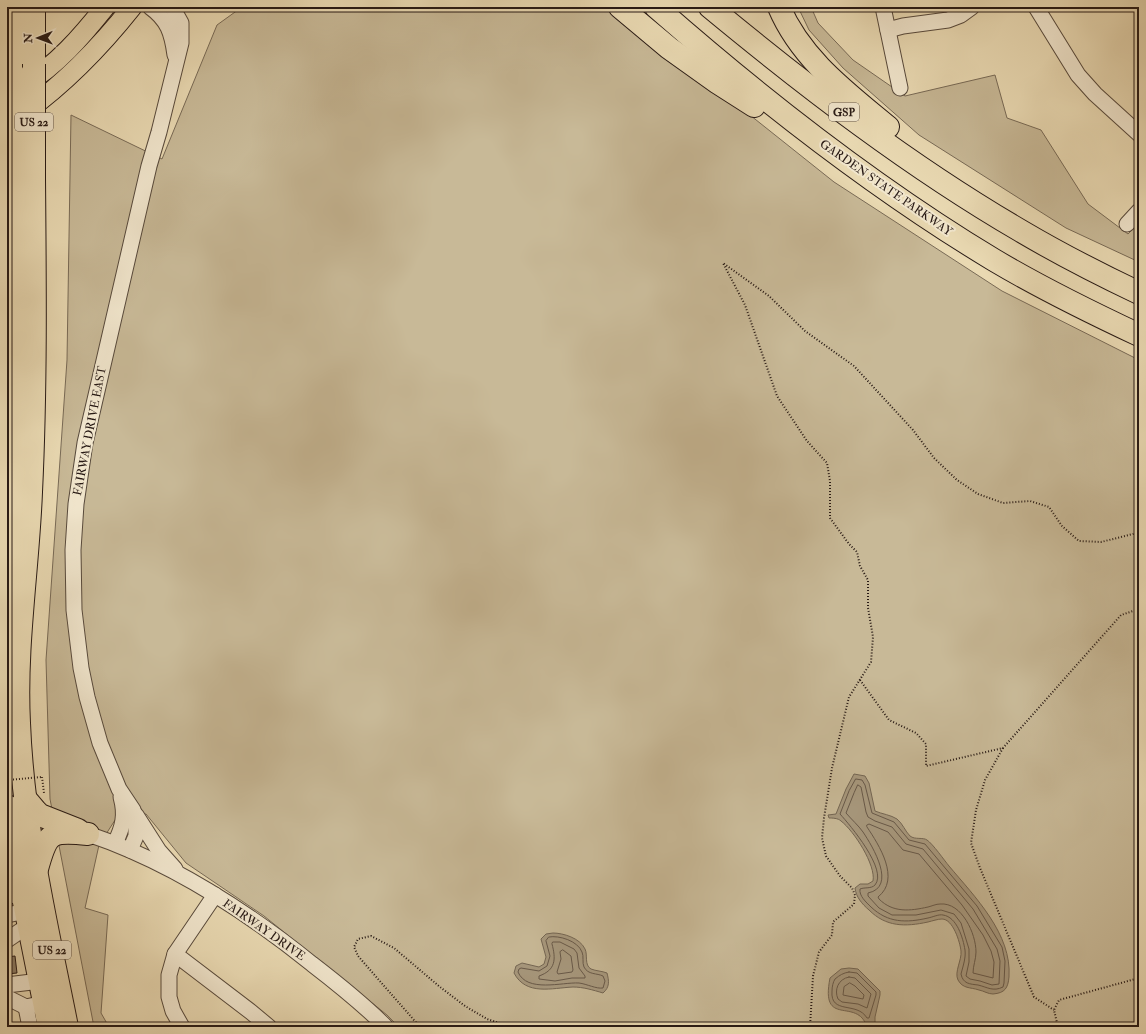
<svg xmlns="http://www.w3.org/2000/svg" width="1146" height="1034" viewBox="0 0 1146 1034" font-family="'IM FELL Double Pica',serif">
<rect width="100%" height="100%" fill="#e9d9b2"/>
<filter id="stains"><feTurbulence type="fractalNoise" baseFrequency=".005" numOctaves="4"/><feColorMatrix values="0 0 0 0 .2 0 0 0 0 .09 0 0 0 0 .02 0 0 0 .5 -.17"/></filter>
<radialGradient id="worn" r=".72"><stop offset=".6" stop-color="#630" stop-opacity="0"/><stop offset="1" stop-color="#630" stop-opacity=".3"/></radialGradient>
<g fill="#c8b997" stroke="#786a56">
<polygon points="242,7 603,7 721,92 834,182 1002,291 1139,360 1139,1027 399,1027 387,1015 264,916 186,863 146,814 117,817 99,845 85,908 108,915 101,1013 109,1027 94,1027 50,799 46,660 67,360 71,115 162,159 217,25"/>
<polygon points="798,7 811,7 818,23 853,60 905,96 995,75 1007,118 1041,130 1088,204 1128,234 1139,223 1139,262 1066,228 919,135 843,68 809,30"/>
</g>
<g fill="#a7987d" stroke="#746653">
<path d="M854 774 865 776 869 783 875 811C882 814 891 815 897 819 903 824 905 831 910 836 915 840 923 837 927 840 933 844 944 860 949 866 975 897 1012 934 1009 977 1008 988 1005 993 993 994 988 994 984 991 979 990 970 987 963 989 958 980 954 972 962 960 961 951 960 942 953 919 942 919 938 919 932 921 928 922 905 927 886 927 869 910 862 904 856 897 855 888L860 884H868L873 881C876 865 854 831 841 821 838 818 832 818 829 818L828 815 836 814 846 789Z"/>
<path d="M553 933C563 933 580 938 585 949 588 955 584 965 591 969 596 971 602 971 607 973 609 981 610 987 603 993 593 990 583 987 573 987 552 988 526 996 514 973L516 966 522 963 539 967 544 964 546 957 541 939 546 934Z"/>
<path d="M849 968 858 969 880 991V995L875 1017V1027H867C857 996 820 1029 830 978L841 969Z"/>
</g>
<g fill="none" stroke-linecap="round" stroke-linejoin="round">
<g stroke="#685949" stroke-width="1">
<path d="M856 779 862 780 865 785 872 813 894 822 909 840 925 844 977 906 1002 947 1005 961 1004 983 1003 987C993 992 987 987 978 985 970 984 963 984 961 974 963 966 966 958 965 950 963 938 957 917 943 915 939 914 933 917 928 918 906 923 888 923 871 907 866 902 859 896 860 889 865 887 871 889 875 885 888 870 850 825 840 814L849 791Z"/>
<path d="M858 785 861 787 866 812 868 817 875 821 892 827 906 844 923 849 973 909 997 949 1000 961 999 984 992 985 980 981 970 979 966 976 969 962V949L961 923 954 914 941 910 916 915H892L879 908 868 896V893C897 887 873 847 863 832 858 825 852 820 846 813L854 793Z"/>
<path d="M867 825 869 824 888 832 903 850 919 854 962 905 983 935 991 951 994 962 993 978 973 973C973 966 976 959 976 952 976 934 962 902 940 904 936 904 932 906 928 907 910 911 893 913 879 899L878 897C901 879 879 845 867 827Z"/>
<path d="M549 937C559 935 578 941 582 952 584 956 582 963 584 967 588 975 597 973 603 976L605 981 603 988C596 989 587 984 579 983 562 982 527 993 518 972L519 969 521 968 539 971 547 966 550 956 546 941Z"/>
<path d="M553 942H560L574 949 577 953 579 968 585 976V978H572L555 981 539 979V976C556 970 556 959 552 944Z"/>
<polygon points="563,950 571,956 573,970 572,972 558,974 557,972 561,959 560,952"/>
<path d="M849 972 857 973 876 992V995L869 1018H867C857 1001 830 1015 832 991 832 987 833 982 835 979 840 975 843 973 849 972Z"/>
<path d="M849 977 855 978 871 994 867 1008 858 1004 842 1002 838 999C834 990 838 979 849 977Z"/>
<polygon points="850,983 855,986 864,995 863,999 843,995 844,987"/>
</g>
</g>
<polygon fill="#8c7d67" stroke="#281a15" points="15,956 17,973 7,974 7,957"/>
<g fill="none" stroke-linecap="round" stroke-linejoin="round">
<defs>
<g id="minor">
<path d="M150 7C168 20 172 33 175 55"/>
<polyline points="883,7 900,88"/>
<polyline points="1036,7 1078,75 1095,94 1139,134"/>
<polyline points="888,30 903,26 948,20 961,15 972,7"/>
<polyline points="1127,224 1139,211"/>
<polyline points="136,815 159,851 175,869"/>
<path d="M88 834C171 862 245 910 312 964 338 984 363 1004 386 1027"/>
<path d="M115 843C123 827 126 815 121 797"/>
<polyline points="130,850 136,836 136,820 133,810 119,789 100,743 87,697 81,668 74,610 73,550 76,504 85,443 149,166 159,132 181,43 181,23 172,7"/>
<polyline points="7,895 23,896"/>
<polyline points="7,915 26,911"/>
<polyline points="7,940 29,925"/>
<polyline points="175,954 251,1012 269,1027"/>
<polyline points="7,985 40,981"/>
<polyline points="7,999 10,999 26,1007 44,1003"/>
<polyline points="26,1007 30,1027"/>
<polyline points="182,1027 173,1011 169,997 169,975 175,954 215,895"/>
</g>
<g id="major">
<path d="M24 85C57 65 81 37 105 7"/>
<path d="M25 112C65 83 101 46 132 7"/>
</g>
<g id="highway">
<polyline points="620,7 669,48 718,83 754,106"/>
<path d="M656 7C762 100 873 187 994 260 1041 288 1090 312 1139 335"/>
<path d="M710 7C808 88 911 167 1021 231 1060 254 1099 274 1139 293"/>
<path d="M779 7C801 59 846 92 888 127"/>
<polyline points="34,64 34,7"/>
<polyline points="13,73 14,7"/>
<path d="M34 179C35 284 36 388 31 492 28 569 15 646 19 723 23 826 47 926 67 1027"/>
<polyline points="7,591 13,484 14,422 14,181"/>
<polyline points="25,798 36,811 40,815 78,830"/>
<polyline points="7,806 15,857 49,1027"/>
<path d="M37 869C47 832 50 830 88 834"/>
</g>
</defs>
<use href="#minor" stroke="#584a3c" stroke-width="17"/>
<use href="#major" stroke="#281a15" stroke-width="21"/>
<use href="#highway" stroke="#281a15" stroke-width="24"/>
<g stroke="#281a15" stroke-width="2" stroke-dasharray="1 2" stroke-linecap="butt">
<polyline points="860,680 889,720 916,733 926,744 926,766 1003,748 1121,615 1139,609"/>
<polyline points="1003,748 985,780 976,810 971,843 980,868 1034,997 1054,1010"/>
<polyline points="42,777 44,793"/>
<polyline points="420,1027 358,956 354,947 358,939 371,936 394,948 440,987 465,1006 487,1019 512,1027"/>
<polyline points="810,1027 813,976 819,952 832,935 833,922 854,904 855,895 852,888 840,876 826,856 822,838 824,818 832,768 849,697 871,662 873,637 868,608 868,580 860,566 857,552 849,544 830,518 830,481 827,463 807,441 777,396 745,305 723,263 769,296 805,331 854,366 913,430 934,458 957,480 978,494 1003,503 1030,501 1049,507 1062,526 1079,541 1101,542 1133,534 1139,530"/>
<polyline points="1058,1027 1054,1010 1059,1000 1139,978"/>
</g>
<use href="#minor" stroke="#f1e6cd" stroke-width="15"/>
<use href="#major" stroke="#e9d9b2" stroke-width="19"/>
<use href="#highway" stroke="#e9d9b2" stroke-width="22"/>
<defs>
<g id="highway-bridge">
<polyline points="34,64 34,179"/>
<polyline points="13,73 14,181"/>
</g>
</defs>
<use href="#highway-bridge" stroke="#281a15" stroke-width="24" stroke-linecap="butt"/>
<polyline stroke="#281a15" stroke-width="2" stroke-dasharray="1 2" stroke-linecap="butt" points="7,780 42,777"/>
<use href="#highway-bridge" stroke="#e9d9b2" stroke-width="22"/>
</g>
<g text-anchor="middle" dominant-baseline="central" stroke-width="4" stroke-linejoin="round" paint-order="stroke">
<g fill="#f1e6cd" stroke="#64574c" stroke-width="1">
<rect x="829" y="103" width="30" height="18" rx="3"/>
<rect x="15" y="113" width="38" height="18" rx="3"/>
<rect x="33" y="941" width="38" height="18" rx="3"/>
</g>
<g font-size="11" font-weight="bold" fill="#281a15">
<text x="844" y="112">GSP</text>
<text x="34" y="122">US 22</text>
<text x="52" y="950">US 22</text>
</g>
<g font-size="12" fill="#281a15" stroke="#f1e6cd">
<text transform="translate(886 188) rotate(35)">GARDEN STATE PARKWAY</text>
<text transform="translate(90 431) rotate(-79)">FAIRWAY DRIVE EAST</text>
<text transform="translate(264 930) rotate(35)">FAIRWAY DRIVE</text>
</g>
</g>
<rect width="1146" height="1034" fill="none" stroke="#e9d9b2" stroke-width="24"/>
<rect x="8" y="8" width="1130" height="1018" fill="none" stroke="#281a15" stroke-width="2"/>
<rect x="12" y="12" width="1122" height="1010" fill="none" stroke="#281a15"/>
<g transform="translate(38 38) rotate(269)" stroke="#f1e6cd" stroke-width="3" paint-order="stroke">
<path d="M0-3L7 15L0 10L-7 15Z" fill="#281a15"/>
<text y="-6" font-size="11" font-weight="bold" text-anchor="middle" fill="#281a15">N</text>
</g>
<rect width="100%" height="100%" filter="url(#stains)"/>
<rect width="100%" height="100%" fill="url(#worn)"/>
</svg>
